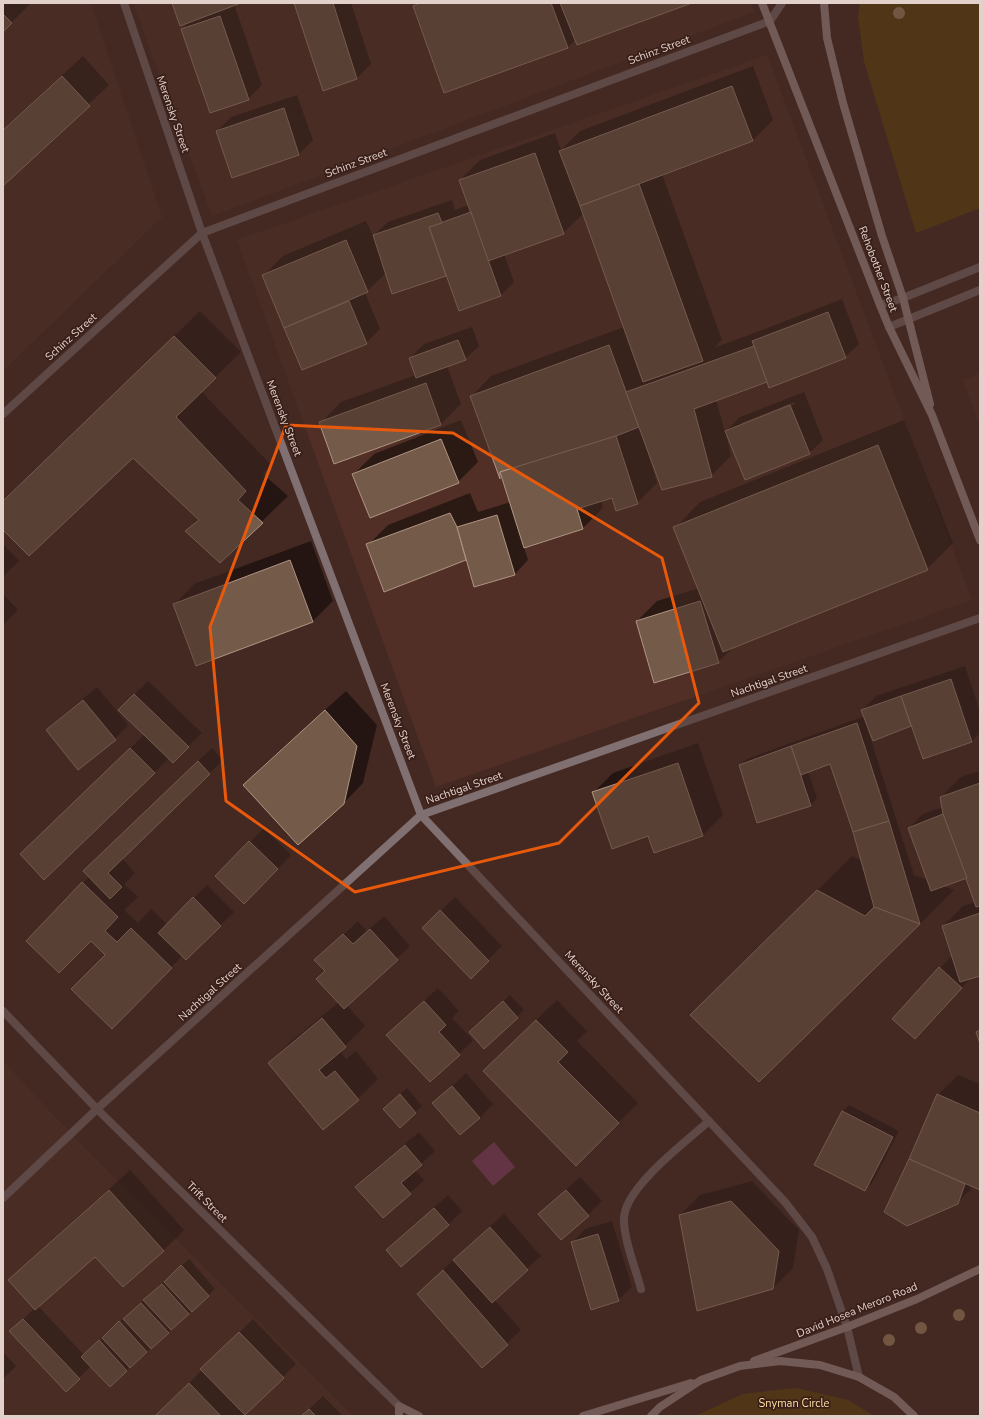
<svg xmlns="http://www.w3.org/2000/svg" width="983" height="1419" viewBox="0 0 983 1419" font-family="'Nunito Sans',sans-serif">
<rect width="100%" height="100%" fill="#442922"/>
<g fill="#512f27">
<polygon points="3,3 91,3 162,217 3,371"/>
<polygon points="133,3 751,3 754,12 212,216"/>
<polygon points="767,55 972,600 436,787 237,240"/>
<polygon points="980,373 980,427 963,380"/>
<polygon points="3,1061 71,1134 353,1416 3,1416"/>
</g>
<g fill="#61460a">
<polygon points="860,3 980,3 980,208 916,233 864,61 858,17"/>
<polygon points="796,1388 848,1400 874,1416 695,1416 743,1394"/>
</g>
<polygon fill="#8b426b" points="494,1142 515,1167 493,1186 472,1161"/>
<g fill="#0007" fill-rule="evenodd">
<polygon points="3,3 31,3 3,31"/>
<polygon points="173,3 238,3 234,4 262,85 248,99 182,29 190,21"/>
<polygon points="295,3 351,3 371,64 357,78 324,89"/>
<polygon points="417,3 689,3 576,39 568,47 445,92 414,6"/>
<polygon points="83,56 109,85 3,185 3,129"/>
<path d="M753 66 773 120 753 140 662 174 722 340 714 348 765 329 842 299 859 344 845 357 768 380 716 400 725 432 740 417 804 392 823 440 809 453 727 433 726 434 731 456 711 476 650 453H648L657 483 637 503 613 497 601 500 603 508 583 528 524 547 528 560 515 574 467 558 466 559 368 545 388 525 470 493 478 512 511 502 502 475 500 477 471 397 491 376 624 327 583 214 563 233 504 254 514 282 501 295 446 275 393 292 386 273 365 293 380 329 366 343 302 369 263 276 283 256 366 221 373 236 388 222 452 200 455 210 469 205 460 180 480 160 555 133 561 150 580 131ZM794 402 795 404 741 425V423Z"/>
<polygon points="297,95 313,140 299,154 233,176 217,131 231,117"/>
<polygon points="200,311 241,352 201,391 271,465 263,474 288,496 220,562 187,531 199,519 133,457 3,529 3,501"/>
<polygon points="472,327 479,346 465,359 447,366 461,404 441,424 335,462 321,423 341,402 416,375 410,358 424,344"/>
<polygon points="461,420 478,462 458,482 354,474 374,454"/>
<polygon points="904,420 953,543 927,569 734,647 718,662 637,621 657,601 699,588 675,528 700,502"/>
<polygon points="311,541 333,601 313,621 197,665 174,605 194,584"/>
<polygon points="3,544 19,561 3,576"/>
<polygon points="3,594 18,610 3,625"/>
<polygon points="965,666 980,711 980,733 972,741 923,758 912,724 874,739 866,718 864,718 914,875 928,880 909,828 923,814 943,807 941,797 961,777 980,771 980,975 971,978 928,1024 940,968 953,955 943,926 963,906 975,902 967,877 943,886 954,890 920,924 726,980 852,856 862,861 854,832 831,763 808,771 817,798 811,805 740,765 747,759 865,716 863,710 876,696"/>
<polygon points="148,681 202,733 173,761 169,758 154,773 41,834 145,734 119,710"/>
<polygon points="97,687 128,725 115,739 47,731 61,717"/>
<polygon points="346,691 377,725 363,783 343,804 244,785 264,765"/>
<polygon points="698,743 723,815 703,835 654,851 648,835 593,793 613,773"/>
<polygon points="212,748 223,760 122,858 135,873 124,884 138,897 124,910 138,923 151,909 167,924 207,885 234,912 186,959 183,955 132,1008 106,955 91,940 27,941 90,876 98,857"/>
<polygon points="264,828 291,855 244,903 216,876"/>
<polygon points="455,897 502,946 471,977 423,928"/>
<polygon points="384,916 410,946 347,1005 365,1026 340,1051 346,1059 356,1051 378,1079 358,1099 323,1128 269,1063 289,1043 339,1002 325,971 330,947 358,921 367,931"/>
<polygon points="438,988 459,1011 452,1018 473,1040 459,1054 387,1035"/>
<polygon points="510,995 524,1010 484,1047 477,1026"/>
<polygon points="557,1000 587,1031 577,1041 638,1103 618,1123 504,1051"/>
<polygon points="466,1073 493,1104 480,1118 434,1103"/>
<polygon points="958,1075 980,1084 980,1188 972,1185 971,1189 957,1203 886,1212 938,1095"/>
<polygon points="407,1088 422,1106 400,1126 391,1102"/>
<polygon points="849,1105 899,1131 872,1183 865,1190 842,1112"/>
<polygon points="419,1132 435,1151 415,1170 424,1180 410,1193 357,1187 370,1173"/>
<polygon points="130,1170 184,1230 164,1250 123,1286 95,1255 38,1306 84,1355 189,1259 215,1289 110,1386 91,1366 79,1378 11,1331 35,1308 10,1280 30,1260"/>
<polygon points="580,1177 602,1201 588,1215 539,1214"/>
<polygon points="752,1181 799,1230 793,1268 773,1288 680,1215 700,1195"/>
<polygon points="448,1195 462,1211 448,1225 387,1250 401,1237"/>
<polygon points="504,1214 541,1256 494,1299 521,1330 482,1367 418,1294 468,1246"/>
<polygon points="612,1221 632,1287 618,1300 572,1243 585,1229"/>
<polygon points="253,1319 296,1364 245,1414 247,1415 245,1416 156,1416"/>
<polygon points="3,1352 16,1366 3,1379"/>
<polygon points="323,1396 343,1416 302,1416"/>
</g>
<g fill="#745b49" stroke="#b09582">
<polygon points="172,3 241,3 180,26"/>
<polygon points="294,3 333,3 357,79 323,91"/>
<polygon points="420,3 551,3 568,48 444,93 413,6"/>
<polygon points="560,3 692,3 577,45"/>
<polygon points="3,14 12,23 3,32"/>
<polygon points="220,16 249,100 210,113 181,29"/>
<polygon points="62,76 90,106 3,186 3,130"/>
<polygon points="732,86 753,141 580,206 559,151"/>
<polygon points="284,108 299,155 232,178 216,131"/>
<polygon points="535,153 564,234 488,261 459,180"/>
<polygon points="639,184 703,361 643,382 580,206"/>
<polygon points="471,212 501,296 459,311 429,227"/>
<polygon points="438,213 442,223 429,227 446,276 392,294 373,235"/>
<polygon points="346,240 368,292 284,328 262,275"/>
<polygon points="349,301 367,344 302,370 284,328"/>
<polygon points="828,312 846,358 769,388 752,341"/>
<polygon points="174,336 216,378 176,417 246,491 238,500 263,523 220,563 185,531 199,520 133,458 29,556 3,530 3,501"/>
<polygon points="458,340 466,360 416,378 409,358"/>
<polygon points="609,345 639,427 616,436 500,472 500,479 470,396"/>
<polygon points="754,346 767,382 694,409 712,477 662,490 626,392"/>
<polygon points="426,383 441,425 334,464 319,422"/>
<polygon points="790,405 810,454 745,480 725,431"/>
<polygon points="616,436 638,504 616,511 612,498 577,509 583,529 524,548 500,472"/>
<polygon points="441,439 459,483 370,518 352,474"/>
<polygon points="878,445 928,570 723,652 673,527"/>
<polygon points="450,513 457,527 466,560 384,592 366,544"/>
<polygon points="497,515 515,575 474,587 457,527"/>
<polygon points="290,560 313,622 196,666 173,604"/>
<polygon points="700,601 719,663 654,683 636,621"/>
<polygon points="951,679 972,742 923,759 901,696"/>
<polygon points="134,694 189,747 173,763 118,710"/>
<polygon points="901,696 911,726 873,741 861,710"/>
<polygon points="83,700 116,740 78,770 46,730"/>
<polygon points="325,710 357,746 344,804 298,845 243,785"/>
<polygon points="857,723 889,821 853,832 830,764 801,775 791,746"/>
<polygon points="791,746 811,806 757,823 739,765"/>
<polygon points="130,748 155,773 44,880 20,854"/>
<polygon points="198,761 210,774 108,873 122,887 110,899 83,871"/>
<polygon points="678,763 703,836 654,853 648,836 612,849 592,792"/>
<polygon points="980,783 980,906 976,907 943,814 940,797"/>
<polygon points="943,814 967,878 931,891 908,828"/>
<polygon points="889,821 920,924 874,907 853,832"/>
<polygon points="249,841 278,869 244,904 215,876"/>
<polygon points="82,882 118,917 105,931 117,942 131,928 172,968 112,1029 71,989 105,955 91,941 59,973 26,941"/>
<polygon points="817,890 865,916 874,907 920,924 759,1082 690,1015"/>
<polygon points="193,897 221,926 186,960 158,933"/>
<polygon points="440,910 489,961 471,979 422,928"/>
<polygon points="980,913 980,976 960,982 942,926"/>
<polygon points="370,929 398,960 344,1009 316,979 325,971 314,960 343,934 353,944"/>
<polygon points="939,967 962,988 915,1039 892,1019"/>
<polygon points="424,1001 446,1025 439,1032 460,1055 430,1082 386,1035"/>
<polygon points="503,1001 518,1018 484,1049 469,1032"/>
<polygon points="322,1018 346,1047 319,1070 326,1078 335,1071 359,1100 323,1130 268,1063"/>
<polygon points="536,1020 568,1052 558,1062 619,1123 576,1166 483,1071"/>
<polygon points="980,1030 980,1044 976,1032"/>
<polygon points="452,1086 480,1118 460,1135 432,1103"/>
<polygon points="400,1094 416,1113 400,1128 383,1109"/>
<polygon points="937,1094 980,1113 980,1190 909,1159"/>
<polygon points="842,1111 893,1137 865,1191 814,1165"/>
<polygon points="405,1145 422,1165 401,1183 411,1194 383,1218 355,1187"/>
<polygon points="909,1159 965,1184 958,1204 907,1226 884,1212"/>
<polygon points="109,1190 164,1251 123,1287 95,1257 35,1310 8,1280"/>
<polygon points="566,1190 589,1216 561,1240 538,1214"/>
<polygon points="731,1201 779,1251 773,1289 697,1311 679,1215"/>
<polygon points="434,1208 449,1225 401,1267 386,1250"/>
<polygon points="490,1227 528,1270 492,1303 453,1260"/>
<polygon points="598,1234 619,1301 591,1310 571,1242"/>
<polygon points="181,1265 209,1296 192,1312 164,1282"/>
<polygon points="443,1270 508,1345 482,1368 417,1294"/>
<polygon points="162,1284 189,1314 171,1330 143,1300"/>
<polygon points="141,1303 169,1333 151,1349 123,1319"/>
<polygon points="23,1319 80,1379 66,1392 9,1331"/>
<polygon points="119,1321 147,1352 130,1368 102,1338"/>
<polygon points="239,1332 284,1378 245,1415 200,1369"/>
<polygon points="99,1340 127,1371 110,1387 81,1357"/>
<polygon points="189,1383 221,1416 155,1416"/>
<polygon points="309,1409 316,1416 301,1416"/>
</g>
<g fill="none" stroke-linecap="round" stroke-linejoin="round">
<g stroke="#807072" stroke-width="8">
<polyline points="880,305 903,298 980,267"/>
<polyline points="889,327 980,290"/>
<path d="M641 1289C636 1270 623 1237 624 1218 625 1187 687 1141 709 1121"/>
</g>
<g stroke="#807072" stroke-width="8">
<polyline points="124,3 202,233 421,815 785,1202 812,1237 827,1269 847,1327 859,1377"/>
<polyline points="3,414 202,233 770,21 782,3"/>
<polyline points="3,1011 97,1109 399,1406"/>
<polyline points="3,1198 97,1109 421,815 980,618"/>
</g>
<g stroke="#ac9496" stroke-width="8">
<polyline points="762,3 880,305 889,327 932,415 980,540"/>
<polyline points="824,3 827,38 843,103 882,236 903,298 930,404"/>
<polyline points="754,1361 847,1327 917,1299 980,1269"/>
<polyline points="399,1416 399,1406 419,1416"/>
<polyline points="583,1416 691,1383"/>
<polyline points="651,1416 660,1407 701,1380 740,1366 780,1361 820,1365 859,1377 894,1397 914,1416"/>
</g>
</g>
<g fill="#ab8d68">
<circle cx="899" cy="13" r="6"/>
<circle cx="959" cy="1315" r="6"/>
<circle cx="921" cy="1328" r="6"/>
<circle cx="889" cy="1340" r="6"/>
</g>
<path d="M0 0H983V1419H0ZM286 425 453 433 662 558 699 703 559 843 355 892 226 801 210 627Z" fill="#442922" fill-opacity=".55" fill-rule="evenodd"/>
<path fill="none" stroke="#e8590c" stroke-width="3" stroke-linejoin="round" d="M286 425 453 433 662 558 699 703 559 843 355 892 226 801 210 627Z"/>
<g text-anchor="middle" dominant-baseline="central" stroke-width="3.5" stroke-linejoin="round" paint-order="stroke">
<g font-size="11" fill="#e2d0cb" stroke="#391f18">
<text transform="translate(659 50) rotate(-20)">Schinz Street</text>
<text transform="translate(173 114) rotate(71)">Merensky Street</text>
<text transform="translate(356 163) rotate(-20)">Schinz Street</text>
<text transform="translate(878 269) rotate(69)">Rehobother Street</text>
<text transform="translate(71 337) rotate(-42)">Schinz Street</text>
<text transform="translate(284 418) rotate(69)">Merensky Street</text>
<text transform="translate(769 681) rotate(-19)">Nachtigal Street</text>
<text transform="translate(398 721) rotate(69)">Merensky Street</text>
<text transform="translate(464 788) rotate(-19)">Nachtigal Street</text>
<text transform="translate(594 982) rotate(47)">Merensky Street</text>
<text transform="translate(210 992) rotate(-42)">Nachtigal Street</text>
<text transform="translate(207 1202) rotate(45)">Trift Street</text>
<text transform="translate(857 1310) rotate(-22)">David Hosea Meroro Road</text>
</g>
<g font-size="11" fill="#ffdea2" stroke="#391f18">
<text x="794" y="1403">Snyman Circle</text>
</g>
</g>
<rect width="983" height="1419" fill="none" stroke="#e2d0cb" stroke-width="8"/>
</svg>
